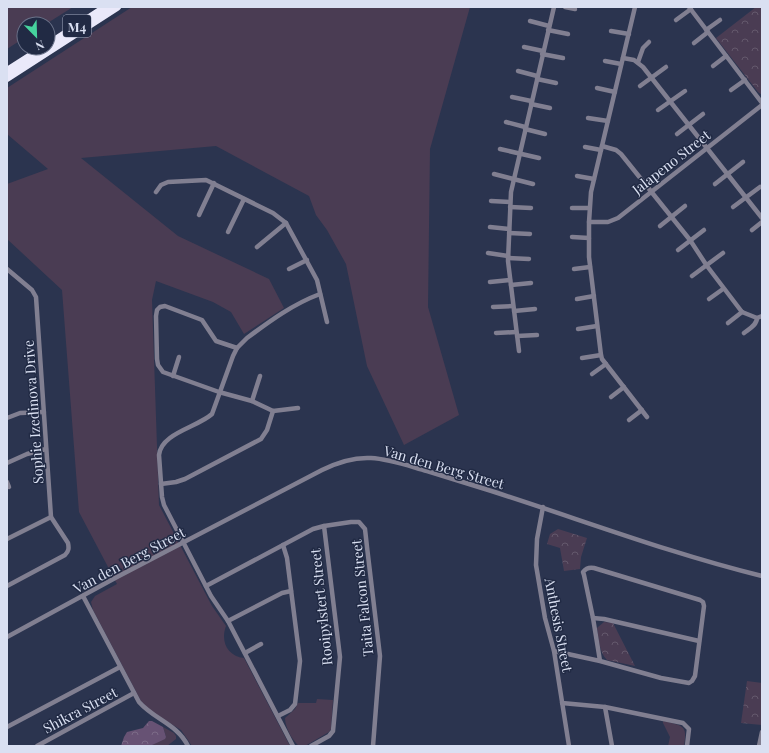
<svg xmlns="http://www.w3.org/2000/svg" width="769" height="753" viewBox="0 0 769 753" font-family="'Playfair Display',serif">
<defs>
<pattern id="forest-crowns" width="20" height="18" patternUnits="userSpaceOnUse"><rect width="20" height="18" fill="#675274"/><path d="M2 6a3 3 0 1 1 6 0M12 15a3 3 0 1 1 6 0" fill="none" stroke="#7c6b88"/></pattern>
<pattern id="park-crowns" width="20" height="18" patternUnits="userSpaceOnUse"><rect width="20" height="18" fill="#4a3c53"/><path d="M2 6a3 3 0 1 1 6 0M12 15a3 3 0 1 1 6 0" fill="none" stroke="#64586c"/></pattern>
</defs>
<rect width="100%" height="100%" fill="#2b344f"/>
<g fill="#4a3c53">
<polygon points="7,7 73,7 46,24 24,24 24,38 7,49"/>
<path d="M132 7H470L430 149 428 307 459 415 404 445 367 366 346 264 327 230 316 215 309 196 216 146 81 158 178 236 269 279 284 308 244 334 231 312 213 302 156 281 152 300 159 505 212 606 226 626C220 642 228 656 244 658L290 746H192L181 730 152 712 141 701 93 610 91 602 95 596 117 584 79 512 62 290 7 239V184L48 169 7 134V88Z"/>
<path d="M317 699 333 700 331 729 329 732 305 746H299C292 740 285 727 285 718L295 709 298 703H316Z"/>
<path d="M663 721C682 726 688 724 684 746H668L670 737 663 723Z"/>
<polygon points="163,727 174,733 176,736 176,739 167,746 150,746 166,737"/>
</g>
<polygon fill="url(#forest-crowns)" points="149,721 152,721 163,727 166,737 165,739 150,746 121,746 124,737 127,732 143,728"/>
<g fill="url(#park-crowns)">
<polygon points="756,7 762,7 762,95 758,92 716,38"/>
<polygon points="558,529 587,538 581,557 580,569 564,571 560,548 547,544 550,534"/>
<path d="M604 622 613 623 635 666 607 660C599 652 599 639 597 628Z"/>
<polygon points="747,681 762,683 762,725 741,723"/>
</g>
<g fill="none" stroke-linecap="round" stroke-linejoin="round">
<g stroke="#817f91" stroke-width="4.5">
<polyline points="565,7 575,9"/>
<polyline points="635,7 591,192 589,222 589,257 601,355 602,359 647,417"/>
<polyline points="689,7 762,103"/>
<polyline points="676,20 691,9"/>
<polyline points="530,21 549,26"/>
<polyline points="548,30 568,34"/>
<polyline points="706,30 720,20"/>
<polyline points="611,31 629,34"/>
<polyline points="694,43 708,32"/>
<polyline points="524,47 543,51"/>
<polyline points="542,54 563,58"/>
<polyline points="623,58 634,60 643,67 762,218"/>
<polyline points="605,61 621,64"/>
<polyline points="638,62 643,48 649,42"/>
<polyline points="713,66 726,56"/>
<polyline points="518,71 537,76"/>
<polyline points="537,79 556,83"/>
<polyline points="640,86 666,67"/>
<polyline points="597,88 615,92"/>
<polyline points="731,90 745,80"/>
<polyline points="512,97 531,101"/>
<polyline points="531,104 550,108"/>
<polyline points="658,110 685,91"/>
<polyline points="588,118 608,121"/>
<polyline points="506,122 525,127"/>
<polyline points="525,129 545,134"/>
<polyline points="677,134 703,114"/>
<polyline points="602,146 616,150 621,154 690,240 707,266 742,312 757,318"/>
<polyline points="585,147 601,150"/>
<polyline points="500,149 539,158"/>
<polyline points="494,174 533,184"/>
<polyline points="577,176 594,179"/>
<polyline points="715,184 743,162"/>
<polyline points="156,192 161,185 168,182 206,180 273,213 286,223 317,280 327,322"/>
<polyline points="491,201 510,202"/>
<polyline points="510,207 531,208"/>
<polyline points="733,207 760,187"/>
<polyline points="572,208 589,208"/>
<polyline points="199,215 214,183"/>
<polyline points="589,222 608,222 618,218 762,105"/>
<polyline points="660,226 685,206"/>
<polyline points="490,227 509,229"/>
<polyline points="752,230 762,222"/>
<polyline points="228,232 244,199"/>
<polyline points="509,233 530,234"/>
<polyline points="572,237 589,238"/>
<polyline points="257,247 286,223"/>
<polyline points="678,250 704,230"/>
<polyline points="488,253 508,256"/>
<polyline points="508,258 529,259"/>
<path d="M7 269 32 290 36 297 51 517 68 543C69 548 69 551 65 555L7 586"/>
<polyline points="289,269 307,260"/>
<polyline points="574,269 590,267"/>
<polyline points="692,276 723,253"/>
<polyline points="490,282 510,280"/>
<polyline points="511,285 531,283"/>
<polyline points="577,299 594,296"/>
<polyline points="709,299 723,289"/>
<polyline points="493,307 513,306"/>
<polyline points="514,311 535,309"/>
<polyline points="728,323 742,312"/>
<polyline points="578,329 597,326"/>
<polyline points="496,333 516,332"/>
<path d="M744 333C749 329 757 325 757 318L762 316"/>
<polyline points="517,336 537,335"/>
<polyline points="237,348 216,341 202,320 165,306 160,307 157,310 156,316 157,359 158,365 163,372 219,392 252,401 273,411 298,408"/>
<polyline points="519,351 508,261 511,192 554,7"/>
<polyline points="582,358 601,355"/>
<polyline points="592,374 606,364"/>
<polyline points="173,376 179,357"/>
<polyline points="611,397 624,387"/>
<polyline points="252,401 260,376"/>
<polyline points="7,418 20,413 44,412"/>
<polyline points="629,420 642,410"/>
<polyline points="7,463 27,454 46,449"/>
<polyline points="7,482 9,487"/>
<polyline points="161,484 176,482 185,479 261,439 267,430 273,411"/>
<polyline points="543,507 537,539 536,565 545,618 554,651 569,746"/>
<polyline points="7,539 51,517"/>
<polyline points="206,586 313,529 324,526 351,522 359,522 365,529 367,547 380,656 373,746"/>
<path d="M83 596 139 702C155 720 177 724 188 746"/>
<polyline points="593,618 604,619 699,641"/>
<polyline points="228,621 282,593 291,591"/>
<path d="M7 637 117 577 322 470C338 462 353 457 371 458 390 459 409 466 427 471 446 477 466 483 485 489 577 518 668 553 762 576"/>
<path d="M554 651 600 661 661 678 689 683 692 681 695 676 704 606 703 602 700 600 594 568C589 567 586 568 583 572L584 575 593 618 600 661"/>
<polyline points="245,653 261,644"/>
<polyline points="562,703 605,707 683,723 689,729 687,746"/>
<polyline points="605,707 612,746"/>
<polyline points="278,716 290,710 295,704 300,661 287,558 283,545"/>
<polyline points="7,727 120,667"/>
<polyline points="37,746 134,693"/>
<path d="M293 746 228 621 211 596 164 505 162 497 159 455C161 433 198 427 212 414L233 356 237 348 247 338C270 321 293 304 320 294"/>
<polyline points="311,746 329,736 333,731 340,657 324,526"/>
<polyline points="759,746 762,732"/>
</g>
<g stroke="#eae9fa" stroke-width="8">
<polyline points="48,45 106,7"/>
<polyline points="7,71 43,48"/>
<polyline points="7,78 117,7"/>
</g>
</g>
<g text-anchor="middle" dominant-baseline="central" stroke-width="3" stroke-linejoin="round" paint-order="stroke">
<rect fill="#212a44" stroke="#a2a9be" stroke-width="1" x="63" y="15" width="28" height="22" rx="3"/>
<g font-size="13" font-weight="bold" fill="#dae0f2">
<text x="77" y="26">M4</text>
</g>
<g font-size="14" fill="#dae0f2" stroke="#212a44">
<text transform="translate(671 162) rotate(-38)">Jalapeno Street</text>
<text transform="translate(33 412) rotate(-94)">Sophie Izedinova Drive</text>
<text transform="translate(444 467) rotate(16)">Van den Berg Street</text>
<text transform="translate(129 560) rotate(-28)">Van den Berg Street</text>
<text transform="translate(362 598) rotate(-96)">Taita Falcon Street</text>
<text transform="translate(321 607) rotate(-96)">Rooipylstert Street</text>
<text transform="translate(559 625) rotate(79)">Anthesis Street</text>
<text transform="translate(80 710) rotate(-28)">Shikra Street</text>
</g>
</g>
<rect width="769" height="753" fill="none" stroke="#dae0f2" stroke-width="16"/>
<g transform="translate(36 36) rotate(157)"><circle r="19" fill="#212a44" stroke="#6b738a"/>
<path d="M0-3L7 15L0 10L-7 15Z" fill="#46d49e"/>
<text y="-6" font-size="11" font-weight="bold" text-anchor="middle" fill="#dae0f2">N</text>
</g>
</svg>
